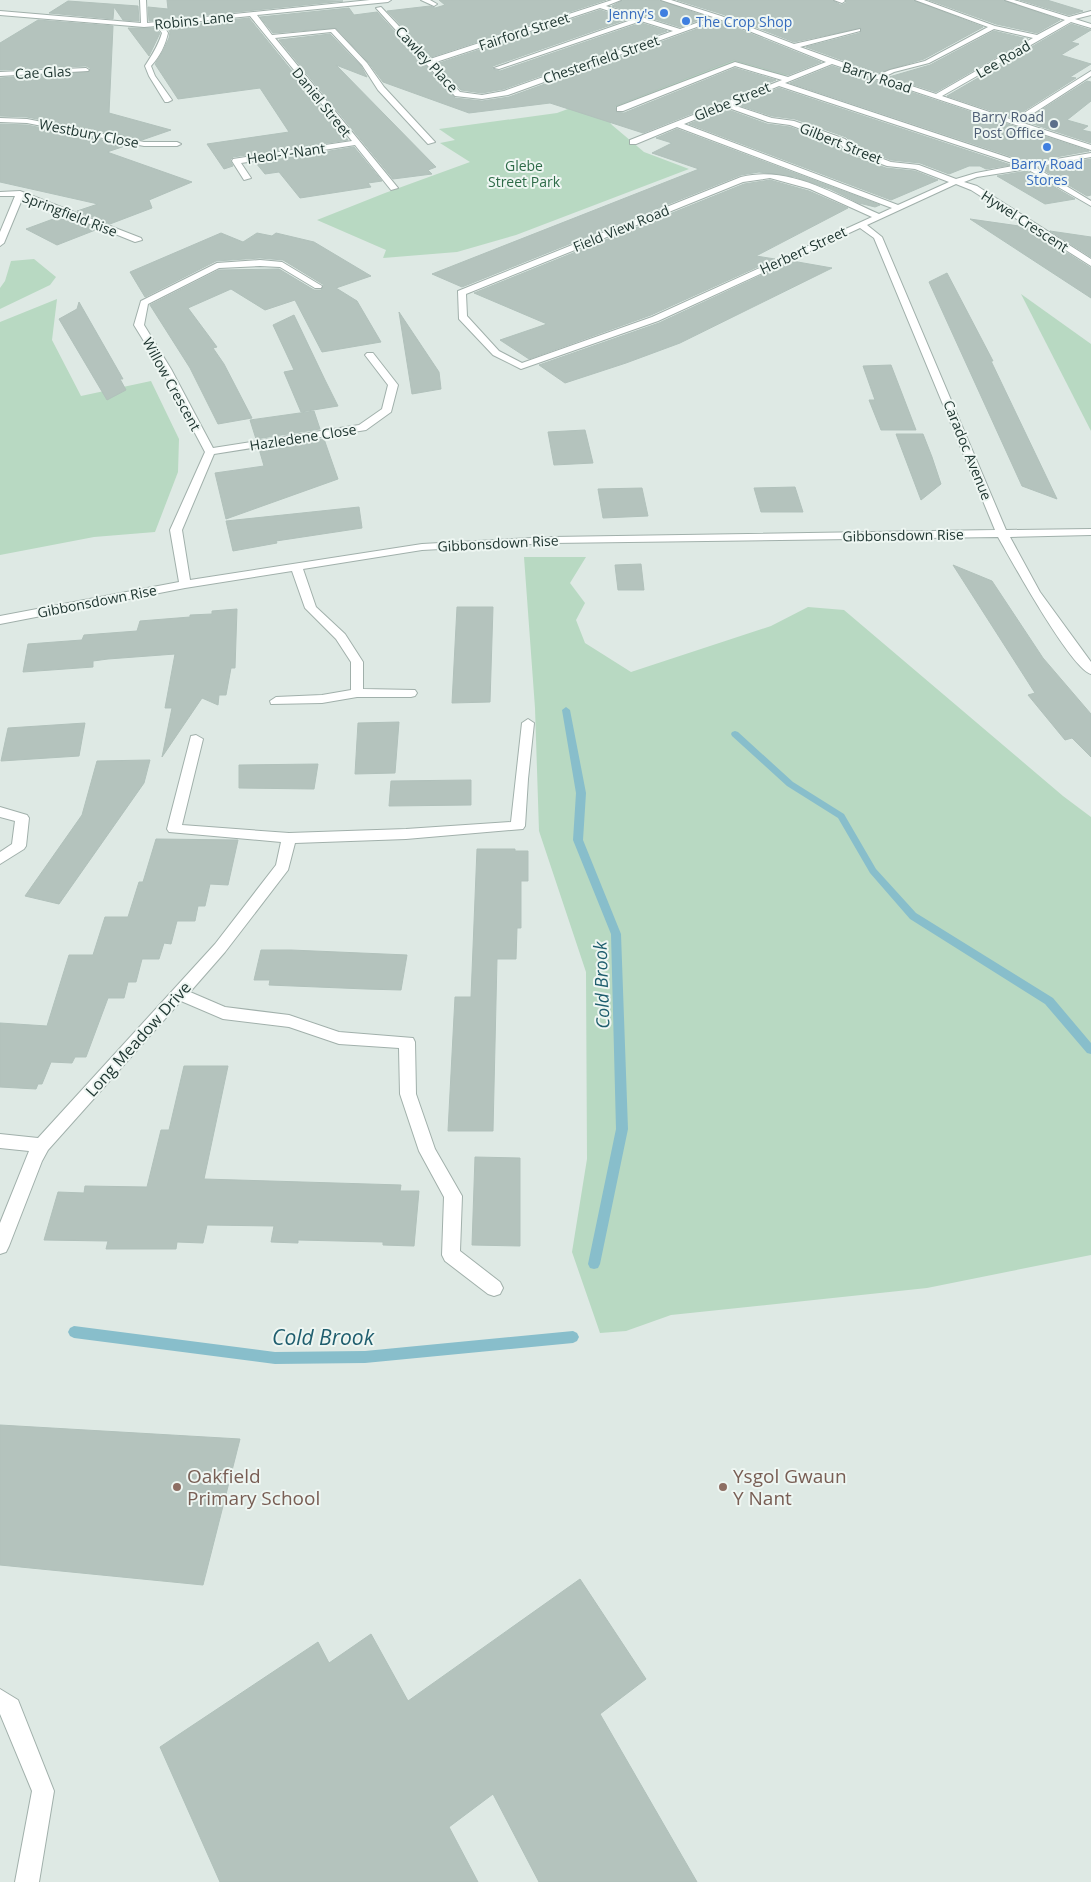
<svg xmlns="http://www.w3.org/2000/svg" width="1091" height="1882" viewBox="0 0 1091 1882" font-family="'Open Sans',sans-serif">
<rect width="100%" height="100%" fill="#dee9e4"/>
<g fill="#b8d9c2">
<polygon points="711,49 813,61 814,65 785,76 735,62 611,109 600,110 612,125 644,152 689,169 516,235 457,252 383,258 386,250 317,220 385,193 470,162 440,143 455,140 439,129 557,113 641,82"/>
<polygon points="34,259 56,277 50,285 0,309 0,288 5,281 11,261"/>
<polygon points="1021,294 1091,344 1091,431"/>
<polygon points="57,299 52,340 81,396 151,381 179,439 178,472 155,532 94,537 0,555 0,322"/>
<polygon points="524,557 586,557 570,583 585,603 576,620 585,643 631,672 771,626 808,607 844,610 1063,796 1091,817 1091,1255 927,1288 671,1315 626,1331 600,1333 572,1252 587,1159 586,972 539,831 535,708"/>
</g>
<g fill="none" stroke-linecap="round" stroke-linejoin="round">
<g fill="#88becb" fill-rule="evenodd">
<polygon points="566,707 570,710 586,793 583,840 621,934 628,1129 600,1264 598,1268 594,1269 590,1268 588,1264 616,1129 611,934 573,840 576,793 562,710"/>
<polygon points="735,731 738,732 793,782 844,814 876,869 916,913 1053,998 1091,1043 1091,1054 1087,1053 1045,1004 910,919 870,873 838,818 787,786 732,736 731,734 732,732"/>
<polygon points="74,1326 275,1352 365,1351 573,1331 577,1333 579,1337 577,1341 573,1343 365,1363 275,1364 74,1338 70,1336 68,1332 70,1328"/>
</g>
</g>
<g fill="#b4c3bd" stroke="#b1c1bb">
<polygon points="167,0 302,0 343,1 149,21 148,7 168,9"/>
<polygon points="439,0 606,0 431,57 387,11 430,6 435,8 445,5"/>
<polygon points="623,0 659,0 707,17 680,27 612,6"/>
<polygon points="677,0 832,0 841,5 846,3 846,0 913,0 983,27 924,59 878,73 806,47 860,33 861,28 794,42 722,14"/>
<polygon points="929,0 1003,0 1060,20 1037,33 996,24"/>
<polygon points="1020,0 1047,0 1083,11 1069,15"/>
<polygon points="68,1 138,6 139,21 123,20 114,7 113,19 49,13"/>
<polygon points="349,8 354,15 377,12 455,98 482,101 509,97 719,21 821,62 788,75 734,60 615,106 616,112 624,113 735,68 776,80 643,133 550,103 469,113 383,82 368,62 336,28 273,33 260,17"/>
<polygon points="600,10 628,19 493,66 492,69 500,71 641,23 667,31 504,89 482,93 461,90 436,64"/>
<polygon points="249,18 348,140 233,157 230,160 233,166 224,169 207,144 289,132 260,88 178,99 155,64 163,51 169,38 170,32 166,27"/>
<polygon points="38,20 113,26 109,113 171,130 142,140 27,117 0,116 0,78 90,71 90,68 86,66 0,70 0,43"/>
<polygon points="1071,24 1091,30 1071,42 1079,44 1061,55 1091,64 1070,77 1076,78 1013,118 947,96"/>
<polygon points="128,28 156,28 160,33 149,56"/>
<polygon points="994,31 1028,39 936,92 889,77 930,65"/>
<polygon points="330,34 361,66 367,77 336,65 436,167 428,170 432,174 393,179 279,40"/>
<polygon points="832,66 1089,151 1028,162 790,83"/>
<polygon points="1087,81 1091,82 1091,101 1067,120 1088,126 1082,130 1091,132 1091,143 1024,121"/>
<polygon points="779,88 1011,165 986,169 980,166 969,166 949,174 920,163 891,160 855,146 846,137 795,119 772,116 738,105"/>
<polygon points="726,109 767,124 790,127 838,145 847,154 886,168 915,171 938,180 891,200 689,124"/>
<polygon points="0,124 27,125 128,145 107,152 192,182 149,200 152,208 110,224 77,211 98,204 0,182"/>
<polygon points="677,129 880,205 875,207 859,203 830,189 795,177 759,172 741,175 462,287 432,274 699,169 652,153 672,143 656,138"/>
<polygon points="354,147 382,181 368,183 371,187 300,198 279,172 265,174 256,163"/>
<polygon points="1091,159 1091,195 1087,196 1040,168"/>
<polygon points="1027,171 1075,199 1045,204 997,176"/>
<polygon points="770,180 809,191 848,208 756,256 775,259 651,315 529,359 500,340 547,324 474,293 744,184"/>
<polygon points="64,215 98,229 57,245 26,229"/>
<polygon points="970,219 1026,227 1091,268 1091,298"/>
<polygon points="1050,231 1091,237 1091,257"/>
<polygon points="221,233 243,242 257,233 272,236 276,233 314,242 371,276 336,288 357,301 381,342 322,352 295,300 265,310 231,289 188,308 217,347 213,348 224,364 252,418 218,424 190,368 150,305 219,270 279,269 314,290 321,290 324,285 283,260 260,258 216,261 145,297 130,272"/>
<polygon points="792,261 832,268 680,343 626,363 565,383 539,365 659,323"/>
<polygon points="947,273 993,361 991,361 1057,499 1022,486 929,282"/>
<polygon points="79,302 123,379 120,379 126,390 107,400 59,319 77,309"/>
<polygon points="399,312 439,372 441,389 412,394"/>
<polygon points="294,315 325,380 338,406 301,412 284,372 294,370 273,325"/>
<polygon points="891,365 916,430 881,430 869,400 875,400 863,366"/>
<polygon points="314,411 320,429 256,439 250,420"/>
<polygon points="585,430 593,463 554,465 548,432"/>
<polygon points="896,434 923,434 932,457 941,484 921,500"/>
<polygon points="324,439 338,479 226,519 215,473 264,466 259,449"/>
<polygon points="795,487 803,512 761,512 754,488"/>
<polygon points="642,488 648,516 603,518 598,489"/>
<polygon points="359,507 362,528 276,541 277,543 233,551 226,521"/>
<polygon points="641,564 644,590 618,590 615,565"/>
<polygon points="953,565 992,581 1043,658 1091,714 1091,757 1072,738 1065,740 1028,695 1035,693"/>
<polygon points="457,607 493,607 490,702 452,703"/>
<polygon points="237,609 235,668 231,668 226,695 219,695 218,705 202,698 162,757 172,708 165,708 175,654 108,659 93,661 93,667 23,672 28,644 82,640 84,635 137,631 140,621 190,617 190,615 212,614 212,611"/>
<polygon points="399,722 395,773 355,774 358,723"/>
<polygon points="85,723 79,756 1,761 8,728"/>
<polygon points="150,760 144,783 59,904 25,896 82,815 97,761"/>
<polygon points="318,764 314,789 239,788 239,765"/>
<polygon points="471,780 471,805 389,806 391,781"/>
<polygon points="156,839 238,840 228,885 210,884 205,906 198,906 195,921 177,921 171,944 164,943 159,959 142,959 136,982 128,982 124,998 108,998 86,1057 75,1057 72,1063 51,1062 42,1084 38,1084 36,1089 0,1087 0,1023 47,1026 69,955 93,955 105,917 128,917 139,882 143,882"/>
<polygon points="477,849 515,849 515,851 528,851 528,881 521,881 521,928 517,928 516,959 497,959 493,1131 448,1131 455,997 471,997"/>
<polygon points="261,950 291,950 407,955 401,990 366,989 269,985 270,980 254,980"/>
<polygon points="184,1066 228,1066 204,1179 401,1185 400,1191 419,1191 414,1246 383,1245 383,1242 298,1240 298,1243 271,1242 274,1226 207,1225 203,1243 177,1242 176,1249 106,1249 108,1241 44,1240 58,1192 84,1193 85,1186 147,1187 161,1130 169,1130"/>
<polygon points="475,1157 520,1158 520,1246 472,1245"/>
<polygon points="0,1425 240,1439 203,1585 0,1565"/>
<polygon points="580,1579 646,1679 600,1714 697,1882 539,1882 493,1794 449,1827 478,1882 220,1882 160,1747 318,1642 329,1663 371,1634 408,1701"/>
</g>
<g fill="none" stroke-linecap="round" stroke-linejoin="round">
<defs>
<g id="minor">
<path d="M140 0H146L147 23 370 0H391L388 2 257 15 272 35 335 29 367 63 384 87 435 142 428 144 378 90 362 65 331 32 275 38 398 188 391 190 355 145 241 163 251 178 244 180 232 161 233 159 352 141 250 16 163 25 168 33C165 46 160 56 151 66L155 76 172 100 168 102H165L149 76 145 66C152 55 158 46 162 33L157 26 144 27 0 15V11L141 23Z"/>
<polygon points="421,0 430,0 437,4 434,6"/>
<path d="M612 0H621L606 6 680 29 713 17 661 0H671L721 16 794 44 860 29V31L800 47 878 75 890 70 925 61 988 27 915 0H924L995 26 1037 35 1065 20 1005 0H1014L1069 17 1091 11V15L1075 19 1091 24V28L1071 22 942 96 1013 120 1091 71V76L1020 122 1091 145V150L832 64 785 83 1028 164 1091 153V157L1035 167 1091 201V206L1027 169 977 177 964 182 977 186 1091 259V266L971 190 956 184 867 225 882 237 1006 530 1091 529V535L1010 537 1040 592 1091 662V674C1071 669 1011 560 998 537L552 543 422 550 303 569 316 607 345 634 363 662V689L415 690 417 693 415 696 411 697H357L322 703 271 704 270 701 276 697 322 695 351 690V662L336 639 305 608 292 571 185 588 0 624V616L179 582 170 530 205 452 161 369 134 325 141 301 217 263 260 260 282 262 322 286 321 288H315L280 267 260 266 219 268 148 304 144 325 171 369 213 448 359 425 382 409 388 385 365 355 367 353H373L398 385 391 412 366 430 214 454 182 530 190 580 422 544 552 537 995 530 874 238 860 228 658 321 521 369 493 355 459 319 458 291 741 177C789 165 836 195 879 214L892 208 677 127 636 144H630V140L782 80 735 66 623 111H617V107L735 62 788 77 826 62 719 19 508 95 482 99 455 96 376 8 381 7 430 59ZM600 8 634 19 494 68 499 69 641 21 673 31 504 91 482 95 460 92 433 63ZM994 29 1033 38 936 94 884 77 894 72 929 63ZM779 86 1018 165 976 173 956 179 919 165 891 162 854 148 845 139 794 121 772 118 733 105ZM726 107 768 122 790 125 839 143 848 152 887 166 915 169 949 182 898 205 684 124ZM770 178 810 189 872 217 652 317 522 363 499 351 467 316 466 294 743 182Z"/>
<polygon points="834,0 844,0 845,1 842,3"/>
<polygon points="86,68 89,70 88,71 0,76 0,72"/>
<polygon points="0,118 27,119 144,142 177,142 181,144 177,146 144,146 27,123 0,122"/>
<polygon points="20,191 141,238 142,240 135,242 23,197 4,243 0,246 0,232 15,196 0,196 0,192"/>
<polygon points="528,719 534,723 528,779 525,826 523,829 406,839 295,843 288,870 225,952 190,992 225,1007 289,1015 339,1032 413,1038 415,1042 416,1094 435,1149 462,1196 460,1251 500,1282 503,1288 500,1294 494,1296 488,1294 445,1261 442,1255 444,1197 419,1151 400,1094 399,1048 339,1044 289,1027 223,1019 181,1001 48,1150 42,1161 9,1246 6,1252 0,1254 0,1223 29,1151 0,1148 0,1134 38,1138 215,944 276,865 281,842 169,832 167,829 191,736 196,735 203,739 182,825 289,833 406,829 511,822 522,723"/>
<polygon points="0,807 27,815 29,818 26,846 24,849 0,864 0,852 12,844 15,821 0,817"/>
<polygon points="0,1689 18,1700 54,1791 39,1882 15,1882 32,1791 0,1714"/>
</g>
</defs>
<use href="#minor" stroke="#a1b0ab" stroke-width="2"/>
<use href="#minor" fill="#fff" fill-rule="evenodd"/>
</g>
<g fill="#3f7fe0" stroke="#eef6f2" stroke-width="2">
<circle cx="664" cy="13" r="5"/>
<circle cx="686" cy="21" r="5"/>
<circle cx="1047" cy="147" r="5"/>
</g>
<circle fill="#5c6f8a" stroke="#eef6f2" stroke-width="2" cx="1054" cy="124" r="5"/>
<g fill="#8d6e63" stroke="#eef6f2" stroke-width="2">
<circle cx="177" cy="1487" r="5"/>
<circle cx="723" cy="1487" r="5"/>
</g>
<g text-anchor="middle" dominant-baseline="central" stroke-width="4" stroke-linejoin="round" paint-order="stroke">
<g font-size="14" fill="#366cbe" stroke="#eef6f2" text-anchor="end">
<text x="654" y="13">Jenny's</text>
<text x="696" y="21" text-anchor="start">The Crop Shop</text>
<text x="1047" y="163" text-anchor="middle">Barry Road<tspan x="1047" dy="16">Stores</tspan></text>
</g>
<g font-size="14" fill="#203732" stroke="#eef6f2">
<text transform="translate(194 20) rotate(-6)">Robins Lane</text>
<text transform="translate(524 31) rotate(-18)">Fairford Street</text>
<text transform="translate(427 59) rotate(47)">Cawley Place</text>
<text transform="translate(601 59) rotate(-19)">Chesterfield Street</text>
<text transform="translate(1003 59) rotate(-30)">Lee Road</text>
<text transform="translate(43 72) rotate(-3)">Cae Glas</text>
<text transform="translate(877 77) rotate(18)">Barry Road</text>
<text transform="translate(732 101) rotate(-22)">Glebe Street</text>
<text transform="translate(322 102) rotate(51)">Daniel Street</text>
<text transform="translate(89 133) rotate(11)">Westbury Close</text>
<text transform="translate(841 143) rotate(22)">Gilbert Street</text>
<text transform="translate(286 153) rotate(-8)">Heol-Y-Nant</text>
<text transform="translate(70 214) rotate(21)">Springfield Rise</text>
<text transform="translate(1025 221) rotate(33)">Hywel Crescent</text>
<text transform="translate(621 228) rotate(-22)">Field View Road</text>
<text transform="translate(803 250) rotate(-25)">Herbert Street</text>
<text transform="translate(172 384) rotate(61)">Willow Crescent</text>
<text transform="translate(303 437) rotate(-9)">Hazledene Close</text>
<text transform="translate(968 450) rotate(68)">Caradoc Avenue</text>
<text transform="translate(903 535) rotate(-1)">Gibbonsdown Rise</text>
<text transform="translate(498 543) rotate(-3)">Gibbonsdown Rise</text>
<text transform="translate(97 601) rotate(-11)">Gibbonsdown Rise</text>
</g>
<g font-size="14" fill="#4e5e75" stroke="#eef6f2" text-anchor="end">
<text x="1044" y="116">Barry Road<tspan x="1044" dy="16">Post Office</tspan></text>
</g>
<g font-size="14" fill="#2e6b48" stroke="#eef6f2">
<text x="524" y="165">Glebe<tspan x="524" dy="16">Street Park</tspan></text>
</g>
<g font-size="16" fill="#203732" stroke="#eef6f2">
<text transform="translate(138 1039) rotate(-48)">Long Meadow Drive</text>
</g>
<g font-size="18" font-style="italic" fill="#1f5e6e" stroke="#eef6f2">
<text transform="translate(601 985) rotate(-92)">Cold Brook</text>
</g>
<g font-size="19" fill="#785e54" stroke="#eef6f2" text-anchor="start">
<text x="187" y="1476">Oakfield<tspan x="187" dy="22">Primary School</tspan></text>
<text x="733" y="1476">Ysgol Gwaun<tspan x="733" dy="22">Y Nant</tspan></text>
</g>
<g font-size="21" font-style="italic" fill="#1f5e6e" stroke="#eef6f2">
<text x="323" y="1337">Cold Brook</text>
</g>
</g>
</svg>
